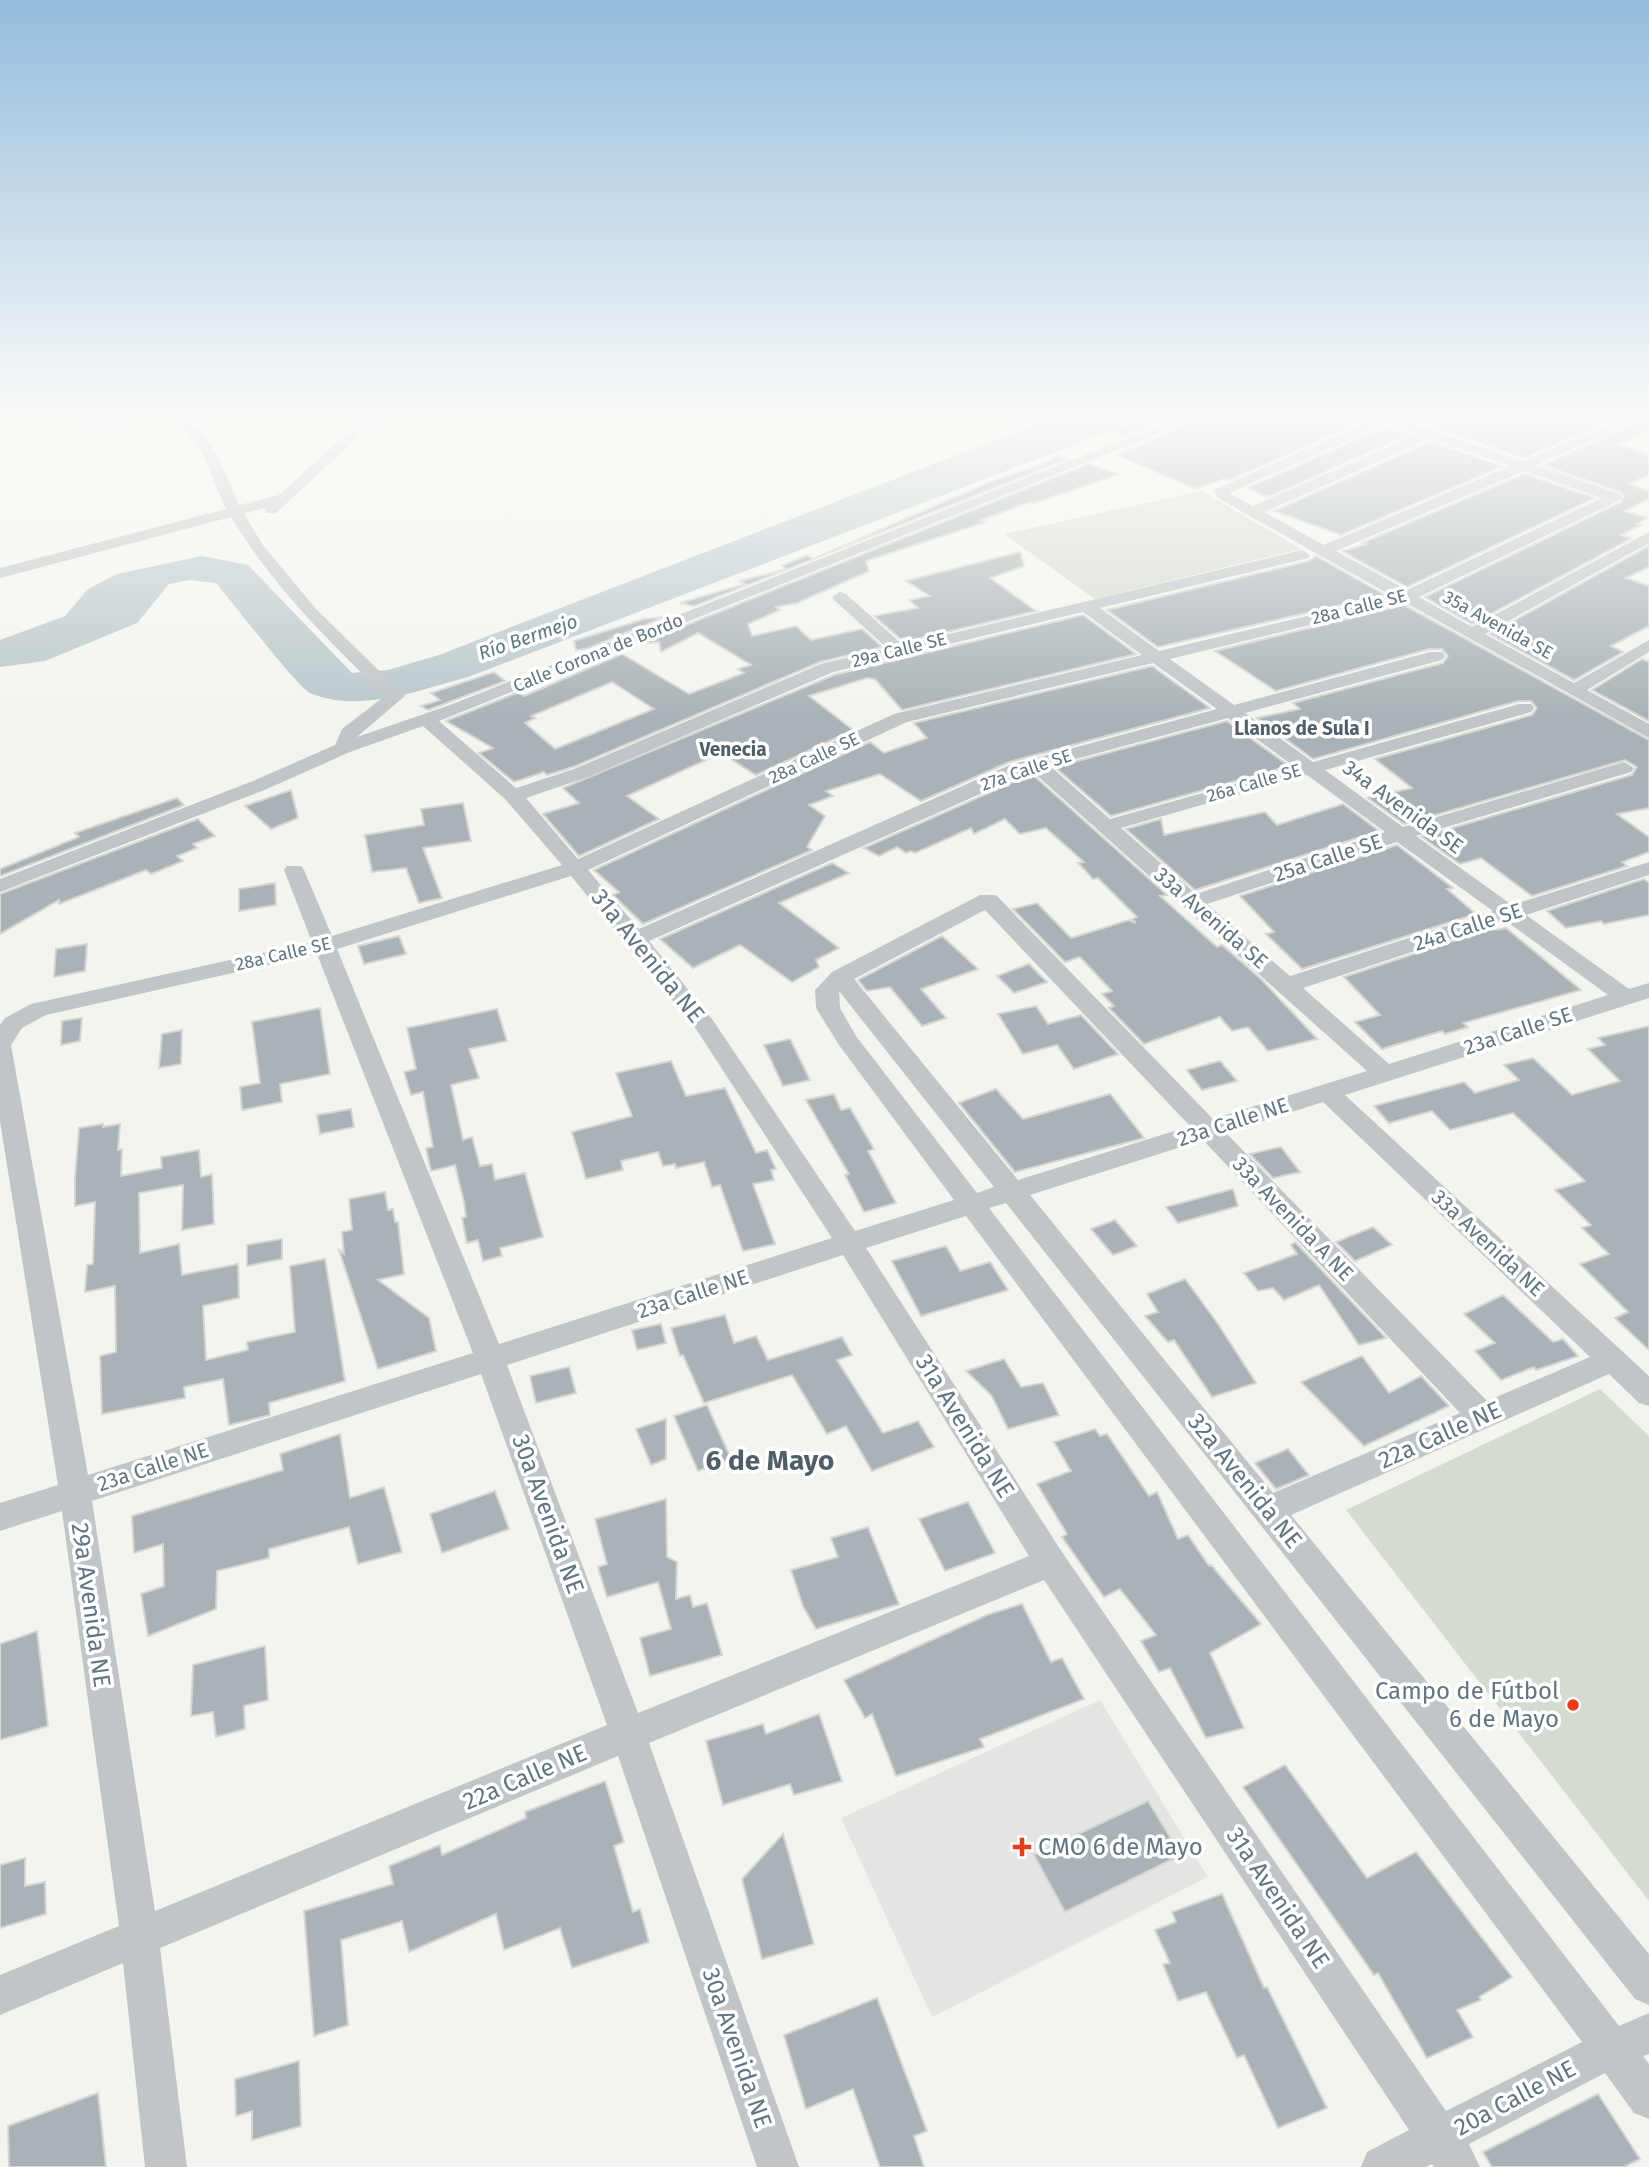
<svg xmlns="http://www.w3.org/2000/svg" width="1649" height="2167" viewBox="0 0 1649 2167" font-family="'Fira Sans',sans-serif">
<rect width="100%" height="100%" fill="#f4f4ef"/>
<polygon fill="#e4e5e3" points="1100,1700 1208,1877 932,2017 841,1818"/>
<g fill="#d5dbd0">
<polygon points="1201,491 1301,549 1095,599 1004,534"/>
<polygon points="1600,1389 1649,1436 1649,1901 1346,1510"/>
</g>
<path fill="#b9c7cb" d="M1058 416H1141L1139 420 468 677C419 690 359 714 310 693 298 688 230 599 216 583L189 580 169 584 137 623 45 661 0 667V640L65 616 88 589 117 574 202 556 248 565 352 673 388 670 439 655Z"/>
<g fill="#a9b2b6" stroke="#d5d5d2" stroke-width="2" fill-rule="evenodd">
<polygon points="1152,416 1176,416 1125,436 1112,432"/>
<polygon points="1204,416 1374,416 1228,481 1224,479 1195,489 1117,455"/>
<polygon points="1403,416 1621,416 1523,458"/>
<polygon points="1649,417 1649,431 1619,444 1649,455 1649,475 1629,484 1649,491 1649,499 1625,511 1647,518 1637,524 1641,525 1621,535 1632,538 1472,624 1425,597 1621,502 1624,496 1621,492 1543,465"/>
<polygon points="1386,427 1410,434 1268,497 1247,488"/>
<polygon points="1430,442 1503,466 1341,535 1274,511"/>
<polygon points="1058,456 1068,459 694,606 680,603 745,584 740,581 787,569 782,566 807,555 813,559 992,481 1034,467"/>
<path d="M1088 464 1120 474 1034 503 1030 502 981 520 986 522 866 561 869 571 797 603 776 607 780 610 748 624 752 636 796 626 811 640 862 629 882 647 820 662 573 767 547 775 544 772 514 782 479 753 493 748 446 721 519 692 524 696 622 654 689 694 744 673 738 669 751 665 698 633 661 652 659 642 639 644ZM612 682 654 709 555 749 525 723 535 718 531 716Z"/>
<polygon points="1524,474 1595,498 1407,587 1342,551 1367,544 1362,543"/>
<polygon points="1649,546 1649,567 1626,578 1649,586 1649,626 1611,646 1623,652 1574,680 1490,634"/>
<polygon points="1020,552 1024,566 990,578 1036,611 904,642 874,616 918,608 909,600 930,596 906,581"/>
<polygon points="1316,556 1385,595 1158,647 1107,610 1309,561"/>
<polygon points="1404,605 1649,740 1649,808 1617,814 1649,837 1649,852 1622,862 1627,866 1532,896 1481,858 1460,864 1422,837 1632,775 1637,767 1625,760 1404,824 1368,798 1412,788 1375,759 1532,715 1537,708 1531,701 1518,701 1313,759 1257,718 1300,709 1293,703 1443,663 1448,656 1442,649 1429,649 1276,691 1215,651"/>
<polygon points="1083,615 1136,654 902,710 875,679 867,678 809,696 853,730 756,775 721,753 627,796 659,819 579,856 543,814 579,803 563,788 834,675"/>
<polygon points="665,617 586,649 576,650 574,641 644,619"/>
<polygon points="1642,659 1649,662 1649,721 1592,690"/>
<polygon points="1152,666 1210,708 1009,762 921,801 880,774 826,791 833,796 809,805 825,816 807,847 812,850 643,924 613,895 619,892 594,870 870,742 884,753 927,738 914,723"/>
<polygon points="494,672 505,681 428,710 421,706 440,700 431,693"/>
<polygon points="1227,721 1289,766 1111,816 1055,767"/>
<polygon points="1032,774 1167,895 1160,896 1217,947 1222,945 1261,979 1317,1039 1268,1051 1248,1027 1232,1031 1220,1017 1144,1044 1109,1008 1114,1006 1102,994 1112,991 1080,957 1065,962 1013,909 1037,903 1071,938 1129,920 1136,923 1132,919 1137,917 1098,878 1093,879 1078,863 1084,862 1046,828 1020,834 1005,819 974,834 971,828 915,853 911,851 906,853 897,847 879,856 864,848"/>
<polygon points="291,790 298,818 271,829 245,806"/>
<polygon points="177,798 184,805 0,876 0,869 79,837 75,833"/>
<polygon points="463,803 471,841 423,848 442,898 419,903 406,868 372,872 365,835 424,825 421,809"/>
<polygon points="1343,804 1379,831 1195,890 1126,829 1161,819 1164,835 1265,812 1277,825"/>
<polygon points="198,819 215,836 193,844 197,848 177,856 183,861 151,874 146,870 59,904 59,900 0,934 0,894"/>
<polygon points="1397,845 1453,888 1447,889 1476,914 1302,969 1266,934 1274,932 1240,896"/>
<polygon points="832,863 849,873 779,903 839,948 816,960 819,967 792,982 740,945 693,968 660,939"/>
<polygon points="1644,879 1649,883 1649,915 1604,924 1601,921 1566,928 1547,911"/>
<polygon points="275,883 276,905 239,911 239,889"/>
<polygon points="1493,928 1496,930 1506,928 1581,990 1463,1023 1468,1027 1445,1034 1442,1031 1382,1049 1355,1022 1380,1015 1344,977"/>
<polygon points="399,936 406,954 364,964 358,946"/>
<polygon points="942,936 978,969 921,989 946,1018 922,1026 890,987 867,991 858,980"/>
<polygon points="87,944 85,971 54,977 56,949"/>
<polygon points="1029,964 1047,982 1014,993 997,976"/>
<polygon points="1036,1006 1048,1024 1081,1015 1118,1054 1074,1069 1057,1045 1023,1054 998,1014"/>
<polygon points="320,1008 330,1074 280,1084 282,1102 242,1110 240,1087 260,1083 252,1022"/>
<polygon points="497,1009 507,1041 469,1049 479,1078 451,1085 463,1140 472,1137 480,1166 492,1164 495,1180 525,1173 543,1237 500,1248 502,1256 483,1261 478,1240 467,1243 462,1218 466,1217 464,1202 455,1165 431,1171 426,1148 433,1147 423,1092 411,1095 404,1072 416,1069 407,1028"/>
<polygon points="82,1018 80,1041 61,1045 62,1021"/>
<polygon points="1649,1026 1649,1350 1615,1318 1628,1312 1580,1264 1609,1254 1582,1228 1591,1225 1555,1190 1585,1181 1513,1113 1450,1130 1432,1111 1389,1123 1374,1106 1464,1082 1475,1093 1519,1080 1504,1065 1533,1058 1572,1095 1620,1081 1588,1049 1605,1045 1598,1038"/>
<polygon points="182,1030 181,1064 159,1068 162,1034"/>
<polygon points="790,1039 810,1080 783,1086 764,1045"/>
<polygon points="671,1061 686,1096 725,1088 756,1153 767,1150 776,1169 771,1170 774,1180 753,1184 775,1244 743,1251 720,1185 712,1187 704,1162 676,1168 675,1164 663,1166 658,1152 621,1161 623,1170 586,1179 572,1132 632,1116 616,1073"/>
<polygon points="1220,1061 1237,1081 1202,1090 1187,1070"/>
<polygon points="996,1089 1023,1119 1110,1094 1144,1138 1015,1172 959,1103"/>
<polygon points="834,1094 841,1110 850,1108 874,1149 868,1151 896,1203 864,1212 845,1175 849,1174 806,1100"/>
<polygon points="351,1109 354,1127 320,1134 317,1115"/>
<polygon points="103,1124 103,1127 120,1124 118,1150 122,1149 121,1176 162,1168 161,1157 199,1150 201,1177 212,1174 214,1224 182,1230 183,1185 139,1193 140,1253 179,1244 182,1275 238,1264 239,1298 203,1306 206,1360 248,1350 247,1342 295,1332 290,1266 325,1259 345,1381 269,1403 270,1415 229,1425 223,1379 184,1387 185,1398 102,1414 100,1356 116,1352 115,1286 85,1292 87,1265 93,1264 95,1202 75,1206 75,1178 79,1128"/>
<polygon points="1281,1147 1300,1172 1273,1178 1250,1154"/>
<polygon points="1233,1189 1238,1206 1178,1223 1166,1207"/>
<polygon points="385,1192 388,1210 393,1209 395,1222 398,1222 404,1274 378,1280 429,1318 436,1351 378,1369 339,1250 344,1254 342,1232 352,1230 349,1199"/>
<polygon points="1115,1220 1137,1246 1113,1255 1091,1229"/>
<polygon points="1373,1227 1392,1245 1355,1261 1336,1242"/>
<polygon points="282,1239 282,1259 247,1266 247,1245"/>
<polygon points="1295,1242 1386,1338 1359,1345 1319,1285 1284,1300 1273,1288 1258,1291 1244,1273 1297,1254 1291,1245"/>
<polygon points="946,1246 960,1271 990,1262 1008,1290 921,1316 892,1261"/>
<polygon points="1185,1279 1218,1324 1256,1383 1212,1397 1174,1340 1168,1342 1145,1316 1158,1312 1147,1294"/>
<polygon points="1503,1295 1553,1342 1563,1339 1578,1356 1536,1370 1534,1367 1501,1380 1475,1351 1495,1343 1464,1314"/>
<polygon points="725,1315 734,1343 756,1336 768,1360 842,1337 852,1355 837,1360 883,1433 918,1421 934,1447 872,1471 846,1426 827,1434 792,1375 704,1403 683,1355 680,1356 671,1328"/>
<polygon points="661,1324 666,1343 637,1350 632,1330"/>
<polygon points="1362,1356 1389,1393 1421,1376 1449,1406 1364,1446 1301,1382"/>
<polygon points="1004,1359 1021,1387 1043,1383 1059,1415 1008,1429 992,1396 966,1371"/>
<polygon points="569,1367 576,1393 536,1403 530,1376"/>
<polygon points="707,1405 731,1459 698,1471 674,1416"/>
<polygon points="666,1419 666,1459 651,1465 636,1429"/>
<polygon points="1095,1429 1100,1436 1107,1434 1149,1496 1157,1492 1178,1539 1188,1535 1209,1566 1211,1565 1261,1624 1210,1653 1244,1728 1206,1738 1170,1668 1159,1672 1141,1641 1156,1635 1120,1589 1104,1597 1062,1537 1067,1534 1037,1484 1071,1471 1054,1442"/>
<polygon points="340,1434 350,1498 384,1487 402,1552 358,1564 349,1527 269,1549 269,1558 217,1571 216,1609 148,1636 141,1594 164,1586 163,1544 134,1553 132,1516 283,1470 280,1454"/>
<polygon points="1288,1449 1309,1475 1276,1489 1255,1463"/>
<polygon points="495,1491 509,1529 442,1553 430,1514"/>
<polygon points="666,1499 667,1557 677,1562 676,1599 690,1595 693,1607 707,1603 722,1655 650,1676 640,1638 671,1629 658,1582 607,1597 598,1567 607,1564 595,1519"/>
<polygon points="968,1502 995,1553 945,1571 919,1519"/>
<polygon points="868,1527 899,1604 816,1629 803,1606 791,1570 838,1557 831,1538"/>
<polygon points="1022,1604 1051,1662 1062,1658 1084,1699 980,1739 984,1747 896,1776 872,1714 865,1718 844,1680 987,1615"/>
<polygon points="37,1631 48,1726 0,1740 0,1644"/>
<polygon points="265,1646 268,1700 244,1706 245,1729 216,1737 213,1712 191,1716 193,1665"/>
<polygon points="819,1714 842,1781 794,1795 790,1784 723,1805 706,1741 763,1724 766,1734"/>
<polygon points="1285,1765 1367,1878 1416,1852 1512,1977 1479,1997 1481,2000 1457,2010 1473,2037 1427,2058 1378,1973 1374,1975 1243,1787"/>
<polygon points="605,1781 624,1842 614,1846 633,1912 640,1909 649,1942 572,1968 560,1928 504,1950 496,1914 409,1952 402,1921 341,1940 348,2025 314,2036 304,1911 393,1884 389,1866 440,1845 442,1855 526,1818 525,1812"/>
<polygon points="1148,1801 1181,1855 1065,1912 1034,1855"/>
<polygon points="783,1834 814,1944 762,1959 742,1879"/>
<polygon points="25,1858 25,1886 45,1882 46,1914 0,1928 0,1865"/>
<polygon points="1222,1894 1264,1988 1267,1987 1327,2108 1278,2128 1244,2055 1237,2058 1206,1992 1178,2001 1163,1964 1170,1963 1155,1930 1176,1922 1172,1912"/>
<polygon points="877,1998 927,2131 914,2136 924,2167 880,2167 853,2089 806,2109 784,2035"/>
<polygon points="299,2061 301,2126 252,2140 252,2111 236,2116 235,2079"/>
<polygon points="98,2093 106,2167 9,2167 8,2126"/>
<polygon points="1598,2094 1640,2159 1624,2167 1492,2167 1483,2152"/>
</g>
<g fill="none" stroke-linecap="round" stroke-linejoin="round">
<g fill="#c0c5c7" fill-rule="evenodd">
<polygon points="0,416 12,416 0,420"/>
<path d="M52 416H180C213 431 225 474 239 505L279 495 366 416H381L276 513H266L265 508 244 513 262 544 316 609 405 696 357 737 450 705 1183 416H1202L439 721 516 788 574 769 821 664 887 648 834 600 832 597 840 592 846 594 903 645 1302 550 1310 555 1308 558 1100 608 1159 651 1392 596 1218 498 1214 490 1381 416H1400L1398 419 1523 461 1628 416H1647L1536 465 1620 494 1622 497 1620 500 1419 597 1472 627 1649 532V543L1485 634 1574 683 1649 640V652L1587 690 1649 724V738L1404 602 1170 659 1234 705 1430 652H1442L1445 656 1442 660 1245 713 1313 762 1519 704H1531L1534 708 1531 712 1325 770 1403 827 1617 764 1624 762 1634 768 1631 772 1416 836 1512 905 1649 862V875L1526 915 1629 989 1649 983V998L1345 1095 1649 1376V1406L1639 1403 1609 1374 1291 1515 1649 1954V2005L1635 1999 1006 1203 989 1208 1619 2026 1649 2013V2054L1643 2056 1649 2064V2119L1634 2113 1605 2073 1469 2144 1480 2167H1434L1432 2164 1426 2167H1361L1367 2152 1409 2130 1044 1580 649 1743 799 2167H757L618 1756 160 1948 187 2167H145L123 1963 0 2015V1975L119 1926 62 1511 0 1531V1503L58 1485 0 1121V1025L5 1018 31 1004 312 942 284 870 287 866H301L304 870 332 936 562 865 506 800 423 726 350 752 267 789 0 892V879L253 781 335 745 342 729 385 696C327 639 273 587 231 517L0 578V568L226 509C212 478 202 436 169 421L106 426 59 420ZM1386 424 1417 434 1253 506 1229 493ZM1430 439 1510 466 1324 545 1264 512ZM1524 471 1602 498 1407 590 1336 551ZM1083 612 1142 655 894 714 578 859 526 798 588 777 833 672ZM1153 663 1217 709 1010 765 639 929 588 870 907 722ZM1228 718 1295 767 1110 819 1050 766ZM1032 771 1367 1071 1213 1119 996 895H980L832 972 815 990 816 1008 839 1045 954 1200 855 1231 712 1019 649 941ZM1307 775 1385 832 1196 894 1121 828ZM1397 842 1493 911 1290 976 1207 904ZM571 876 696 1029 832 1238 499 1344 337 949ZM985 910 1190 1126 1018 1180 854 979ZM1506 921 1608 995 1389 1064 1303 988ZM317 954 473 1353 88 1475 11 1045 22 1028 46 1015ZM839 991 994 1187 977 1193 856 1036 840 1008ZM1323 1102 1590 1357 1487 1401 1226 1133ZM1203 1140 1460 1413 1273 1493 1030 1195ZM966 1216 1582 2042 1446 2111 1062 1552 866 1248ZM843 1255 1029 1556 638 1713 507 1365ZM481 1374 607 1725 155 1911 92 1501Z"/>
</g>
</g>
<linearGradient id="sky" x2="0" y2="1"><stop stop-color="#95bcdc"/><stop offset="0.58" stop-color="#fafaf8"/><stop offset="1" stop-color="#fafaf8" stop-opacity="0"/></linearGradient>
<rect width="1649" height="719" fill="url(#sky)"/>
<g fill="#ed3a16" stroke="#fff" stroke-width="2.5">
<circle cx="1573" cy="1705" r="7"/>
<path d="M1018.5 1836.5h7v7h7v7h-7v7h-7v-7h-7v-7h7z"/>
</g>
<g text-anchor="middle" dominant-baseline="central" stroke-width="7" stroke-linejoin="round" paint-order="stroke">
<g font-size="18" fill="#617582" stroke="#fff">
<text transform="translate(1359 607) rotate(-14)">28a Calle SE</text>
<text transform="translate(1498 625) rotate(29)">35a Avenida SE</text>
<text transform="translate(899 650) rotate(-14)">29a Calle SE</text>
<text transform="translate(598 653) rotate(-22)">Calle Corona de Bordo</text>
<text transform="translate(814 758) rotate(-25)">28a Calle SE</text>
<text transform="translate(1026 770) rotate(-19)">27a Calle SE</text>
<text transform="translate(1254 783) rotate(-16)">26a Calle SE</text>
<text transform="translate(283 954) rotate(-13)">28a Calle SE</text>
</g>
<g font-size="19" font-style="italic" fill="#5c7980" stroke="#fff">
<text transform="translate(528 637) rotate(-19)">Río Bermejo</text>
</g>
<g font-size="19" font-weight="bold" fill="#4f5e67" stroke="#fff">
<text x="1302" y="728">Llanos de Sula I</text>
<text x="733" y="749">Venecia</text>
</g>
<g font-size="21" fill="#617582" stroke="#fff">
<text transform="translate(1403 807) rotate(36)">34a Avenida SE</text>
<text transform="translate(1328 858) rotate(-18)">25a Calle SE</text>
<text transform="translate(1211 918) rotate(41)">33a Avenida SE</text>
<text transform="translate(1468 927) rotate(-18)">24a Calle SE</text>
<text transform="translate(1518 1031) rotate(-18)">23a Calle SE</text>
<text transform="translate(1233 1122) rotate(-18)">23a Calle NE</text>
<text transform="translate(1293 1219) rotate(46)">33a Avenida A NE</text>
<text transform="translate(1488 1243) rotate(43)">33a Avenida NE</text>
<text transform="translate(693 1294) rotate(-18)">23a Calle NE</text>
<text transform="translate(153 1467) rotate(-18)">23a Calle NE</text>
</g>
<g font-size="24" fill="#617582" stroke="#fff">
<text transform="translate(648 956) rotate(51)">31a Avenida NE</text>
<text transform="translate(965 1426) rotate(58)">31a Avenida NE</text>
<text transform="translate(1440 1435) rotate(-24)">22a Calle NE</text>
<text transform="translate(1245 1481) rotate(51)">32a Avenida NE</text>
<text transform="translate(548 1514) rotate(70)">30a Avenida NE</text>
<text transform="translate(91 1605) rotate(82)">29a Avenida NE</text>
<text transform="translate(525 1777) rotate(-23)">22a Calle NE</text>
<text transform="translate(1278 1898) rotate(56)">31a Avenida NE</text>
<text transform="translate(737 2048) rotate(71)">30a Avenida NE</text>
<text transform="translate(1515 2098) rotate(-28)">20a Calle NE</text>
</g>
<g font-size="24" fill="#617582" stroke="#fff" text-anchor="end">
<text x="1559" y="1691">Campo de Fútbol<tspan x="1559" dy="28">6 de Mayo</tspan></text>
<text x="1038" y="1847" text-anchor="start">CMO 6 de Mayo</text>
</g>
<g font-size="28" font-weight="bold" fill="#4f5e67" stroke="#fff">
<text x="770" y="1460">6 de Mayo</text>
</g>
</g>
</svg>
